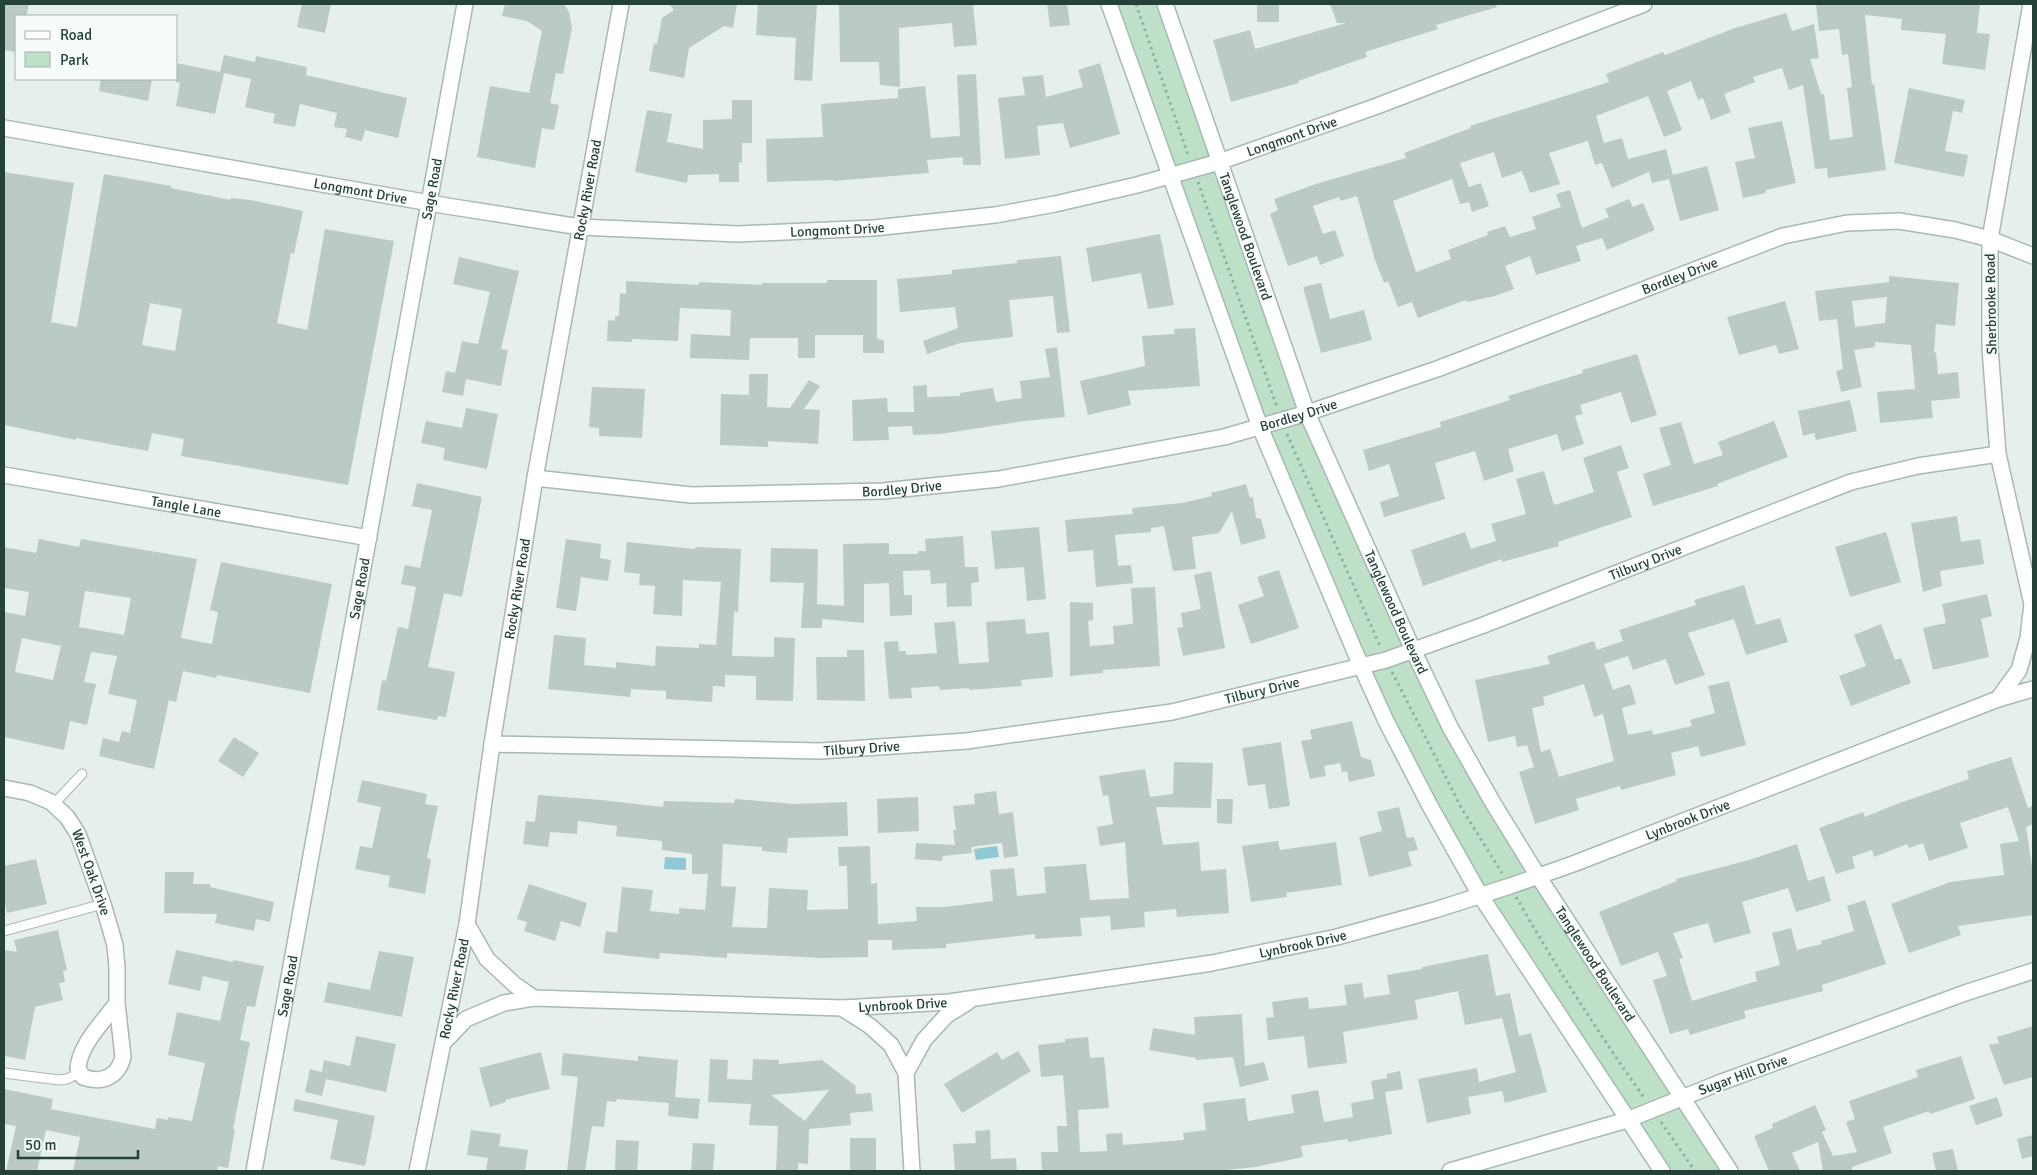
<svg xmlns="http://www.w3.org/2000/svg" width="2037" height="1175" viewBox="0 0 2037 1175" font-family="Signika,sans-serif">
<rect width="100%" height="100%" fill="#e6efeb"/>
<polygon fill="#bfe0c8" points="1116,4 1158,4 1404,644 1614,1007 1723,1171 1668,1171 1488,898 1397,732 1267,431"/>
<g fill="#8ec9d4">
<polygon points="997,846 999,857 976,860 974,849"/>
<polygon points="665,857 686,858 686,870 664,869"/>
</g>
<g fill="#bbcac4" fill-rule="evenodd">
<polygon points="4,4 29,4 26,16 16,16 16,52 4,50"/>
<polygon points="302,4 331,4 325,33 297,27"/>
<polygon points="505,4 564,4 569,12 572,28 563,74 556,73 550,103 559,105 554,130 542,128 535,168 477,157 490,86 529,93 542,31 527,21 502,16"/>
<polygon points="669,4 737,4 733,28 724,26 689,48 684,78 649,71 654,43 657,44 662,18 674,10"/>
<polygon points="758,4 817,4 812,81 794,80 796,38 756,35"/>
<polygon points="839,4 973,4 977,45 954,47 952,23 899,28 900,87 880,85 879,62 840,62"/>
<polygon points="1047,4 1067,4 1070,25 1050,27"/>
<rect x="1257" y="4" width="22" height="18"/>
<polygon points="1330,4 1496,4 1497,7 1436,25 1438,29 1365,52 1367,57 1298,81 1299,83 1231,102 1213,40 1250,30 1255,49 1346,23 1337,23"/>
<polygon points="1816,4 1980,4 1977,33 1990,34 1985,70 1942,64 1946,34 1901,30 1902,19 1865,15 1872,85 1874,84 1886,170 1828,178 1827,168 1815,169 1803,85 1789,90 1782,68 1753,77 1755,82 1724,94 1731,112 1711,120 1703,98 1698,100 1691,81 1667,91 1682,130 1664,137 1648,96 1596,116 1604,143 1622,138 1628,159 1666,149 1673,175 1707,166 1719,210 1680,221 1669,179 1652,183 1649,172 1612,188 1602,163 1595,165 1588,141 1549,153 1560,184 1530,193 1522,171 1502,178 1494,152 1460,163 1469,187 1481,183 1489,206 1472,212 1469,202 1460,204 1452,179 1393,201 1416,272 1451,259 1448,250 1488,235 1487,232 1505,226 1510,237 1536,229 1532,217 1561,207 1556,194 1570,190 1582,228 1609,217 1605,209 1629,199 1633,207 1643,203 1655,230 1607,250 1602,238 1576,246 1581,261 1536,275 1530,256 1505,266 1514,289 1495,296 1467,302 1466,300 1418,318 1412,302 1398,307 1388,281 1384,283 1375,260 1357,196 1340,201 1339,197 1313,206 1323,234 1335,230 1344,256 1320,265 1317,256 1288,266 1270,214 1278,210 1274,199 1319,183 1406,158 1404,153 1471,128 1470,126 1609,82 1606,74 1663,52 1665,55 1735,28 1786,13 1792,31 1814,24 1819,58 1810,59 1821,94 1824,94 1830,140 1853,137 1847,88 1852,87 1848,54 1842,55 1839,29 1819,31"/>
<polygon points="224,55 255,62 256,56 307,67 306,75 407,98 398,138 365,130 362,141 345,137 347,129 334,127 337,113 300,104 295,127 273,123 275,114 245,107 251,79 224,73 215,114 176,106 180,83 176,82 176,63 220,72"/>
<polygon points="1100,63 1120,134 1070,148 1063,123 1037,126 1040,155 1005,159 998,98 1025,95 1022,77 1043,75 1046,97 1083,87 1078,70"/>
<polygon points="976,74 981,165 963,165 963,157 927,160 929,173 834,181 834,180 767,182 766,139 823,137 821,104 898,98 898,89 925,86 931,138 960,136 957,75"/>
<polygon points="101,79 152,79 148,101 99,91"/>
<polygon points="1909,88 1965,100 1962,113 1953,111 1945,151 1968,155 1964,177 1894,163"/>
<polygon points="732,100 752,100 752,143 742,143 742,163 739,162 739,182 719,182 719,174 688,175 687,183 635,172 647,110 672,114 667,142 703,149 703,120 732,119"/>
<polygon points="1782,121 1796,183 1766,190 1766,193 1743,198 1735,162 1755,158 1748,128"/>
<path d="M4 172 74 183 51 322 77 327 104 174 171 186V188L231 200V198L250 200 303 211 294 254 291 253 277 323 307 330 325 229 394 241 348 485 181 456 184 439 152 433 148 451 76 438V440L4 425ZM150 303 182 309 175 351 142 345Z"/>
<polygon points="1160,234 1174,305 1148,309 1141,273 1092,282 1086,248"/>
<polygon points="1061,256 1070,332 1057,333 1053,296 1009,300 1013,337 960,343 927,354 923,341 958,328 955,307 900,312 897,279 952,274 952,270 1017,263 1017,260"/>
<polygon points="459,257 519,271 501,349 508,350 501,386 466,379 463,396 442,392 446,371 455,373 462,341 478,344 490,292 453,284"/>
<path d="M1889 276 1959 283 1955 326 1936 324 1934 353 1936 352 1938 374 1958 372 1960 398 1931 401 1933 418 1880 423 1877 392 1915 389 1911 345 1875 342V347L1854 350 1862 387 1841 392 1836 371 1843 369 1837 319 1819 321 1815 291 1889 282ZM1887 297 1885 323 1855 327 1852 301Z"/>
<polygon points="827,280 877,280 877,339 884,340 884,353 863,353 863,335 815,335 815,358 798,358 798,338 750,338 749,360 690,358 691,334 730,336 731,310 680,308 678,341 632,339 632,342 607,341 608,320 615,321 615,316 619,316 620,293 626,294 626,281 699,285 699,282 762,285 762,283 827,283"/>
<polygon points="1321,283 1330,319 1364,310 1372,340 1321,353 1303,287"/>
<polygon points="1785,301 1799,349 1779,354 1776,345 1739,355 1727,317"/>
<polygon points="1195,328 1200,386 1128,391 1131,405 1088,415 1080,381 1145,366 1142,336 1175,334 1174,329"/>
<polygon points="1057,347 1065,417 1024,421 940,434 913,435 912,426 888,427 889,440 853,441 852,400 887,398 888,412 914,412 913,386 927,385 927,397 960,396 960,393 993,388 996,402 1022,398 1020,381 1050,377 1045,349"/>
<polygon points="1637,354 1657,415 1631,423 1621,392 1580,405 1583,414 1575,416 1584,444 1562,451 1557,434 1508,449 1514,471 1484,481 1475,451 1435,463 1445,499 1384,517 1380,502 1399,496 1389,464 1369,471 1363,450 1441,427 1440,422 1510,400 1508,396 1583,373 1582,370"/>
<polygon points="749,374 768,374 767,407 790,408 809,380 820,386 804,409 820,410 818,444 768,441 768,447 720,445 721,394 749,395"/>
<polygon points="592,387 645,389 642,438 599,436 599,428 589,427"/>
<polygon points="1850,400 1857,431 1816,440 1814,433 1803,436 1798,411"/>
<polygon points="466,408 498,414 487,469 443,460 445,448 421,443 426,421 462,428"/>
<polygon points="1774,421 1788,457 1717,484 1718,486 1653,506 1643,474 1671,465 1659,428 1681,422 1694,464 1723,455 1718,442"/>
<polygon points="1621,445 1629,468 1617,472 1632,517 1558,542 1559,546 1502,562 1502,559 1423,586 1411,550 1465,532 1471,549 1496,541 1491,524 1526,514 1516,479 1544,471 1554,505 1594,492 1583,458"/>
<polygon points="417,483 482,497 462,597 444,593 428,667 455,672 446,717 438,716 437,720 377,710 382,680 386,681 398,627 408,629 416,587 401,584 405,565 420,568 430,520 432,510 412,506"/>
<polygon points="1246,484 1250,498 1253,497 1256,518 1261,519 1266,538 1241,545 1232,511 1219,533 1192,537 1196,569 1173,571 1164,526 1151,528 1151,532 1115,535 1118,566 1131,565 1133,583 1096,587 1093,550 1068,552 1065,520 1133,514 1132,508 1182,503 1212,496 1211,493"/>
<polygon points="1957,516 1961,542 1980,539 1984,564 1940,571 1942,586 1923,592 1911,523"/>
<polygon points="1039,527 1046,599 1027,601 1024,567 995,569 991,531"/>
<polygon points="1886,532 1901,582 1850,597 1835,547"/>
<polygon points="963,536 965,567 978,567 979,582 971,583 972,606 947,607 946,583 931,584 930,570 903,571 904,595 912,595 912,615 890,616 889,583 864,584 864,623 822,619 822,628 801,628 804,583 770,582 771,548 818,549 817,604 844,606 843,544 889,543 889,554 918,554 918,551 926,551 925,539"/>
<path d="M39 539 79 547 81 539 197 559 181 638 212 644 218 612 210 610 221 562 332 584 310 693 217 675 216 678 183 671 176 702 169 700 154 769 99 756 103 738 119 742 122 731 130 733 137 700 108 694 117 656 91 652 84 682 96 684 87 725 70 721 64 750 4 737V612L25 616 29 592 4 588V547L36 553ZM85 591 131 598 124 635 79 627ZM22 638 61 646 53 680 15 672Z"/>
<polygon points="566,539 601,544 600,558 611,560 608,581 581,577 576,611 556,608"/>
<polygon points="627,542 695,549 696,547 741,549 738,612 734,611 732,656 774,657 774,637 795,638 793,701 756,700 756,676 725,675 725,687 713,686 712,702 666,699 666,691 631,689 630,697 548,689 554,635 586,638 584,665 616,668 616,662 655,666 656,646 699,648 699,644 716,645 721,582 683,580 682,616 653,614 655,586 639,585 640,574 624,572"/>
<polygon points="1279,570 1299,628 1251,644 1238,605 1264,596 1257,577"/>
<polygon points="1211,571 1225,648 1183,656 1177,628 1183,627 1181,613 1201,609 1194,575"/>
<path d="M1744 585 1756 625 1780 618 1788 642 1746 655 1734 619 1688 633 1705 675 1675 685 1666 659 1633 670 1628 656 1604 664 1613 690 1630 684 1636 704 1622 708 1628 735 1652 730 1653 735 1692 726 1690 720 1715 713 1708 686 1729 681 1746 745 1701 757 1698 746 1671 753 1676 775 1621 790 1620 786 1576 799 1579 810 1535 824 1519 772 1534 767 1527 745 1517 747 1515 736 1488 742 1475 680 1550 664 1547 656 1594 641 1597 650 1623 641 1619 630 1696 605 1694 600ZM1584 684 1594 717 1603 714 1614 761 1559 777 1550 749 1541 752 1532 708 1545 705 1543 697Z"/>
<polygon points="1155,587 1160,666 1103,670 1103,673 1070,676 1070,602 1093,603 1093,620 1088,621 1090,646 1114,644 1113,626 1133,624 1131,588"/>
<polygon points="1987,594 1992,616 1981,619 1989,657 1933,670 1923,628 1946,623 1942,604"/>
<polygon points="1025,619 1026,634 1049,632 1053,677 1021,680 1022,686 969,690 969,688 940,690 939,686 911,688 912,698 889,699 884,642 898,641 899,651 906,651 906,655 937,653 934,623 955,621 959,664 989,662 986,622"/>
<polygon points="1881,624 1895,660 1901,658 1911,683 1851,706 1839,676 1866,666 1854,635"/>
<polygon points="847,650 864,650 865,701 817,700 816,657 847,657"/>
<polygon points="1352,721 1361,757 1371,760 1375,776 1349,782 1347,771 1342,772 1340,763 1324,766 1326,776 1310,779 1301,741 1312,739 1310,730"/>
<polygon points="234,737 259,753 243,777 218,761"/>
<polygon points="1281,742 1290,806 1269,809 1265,784 1248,786 1242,748"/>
<polygon points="2011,757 2028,808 2033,806 2033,824 2026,827 2033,873 2033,915 1958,926 1961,935 1909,953 1891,904 1950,882 2004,875 2000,844 2019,841 2008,807 1960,823 1968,848 1929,861 1923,843 1909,848 1907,844 1874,857 1872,850 1852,857 1855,868 1836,874 1819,828 1863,812 1865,817 1894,805 1969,779 1967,771"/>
<polygon points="1174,762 1213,763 1211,808 1156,807 1163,845 1199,842 1201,871 1226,869 1229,913 1177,917 1176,909 1144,912 1145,927 1111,930 1110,916 1080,918 1082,936 1035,939 1035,934 946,944 946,948 892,950 892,940 868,940 868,957 821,958 727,953 727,958 660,953 659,959 603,953 606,931 617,933 622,887 653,890 650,911 679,914 679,908 705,910 708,874 692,874 692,854 662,850 662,841 616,836 617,826 578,821 577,834 550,832 548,847 523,844 526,821 535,822 538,795 601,800 663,807 664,801 734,803 735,799 793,804 847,802 848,836 788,838 787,853 762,851 762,847 723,844 721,886 736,887 732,927 767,928 769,888 808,890 807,910 848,909 847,866 839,866 838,847 870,846 871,884 877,883 878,924 917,921 916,907 944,907 993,901 990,870 1014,868 1017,896 1046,893 1044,867 1086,864 1090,900 1129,898 1125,842 1100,846 1097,827 1113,824 1108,795 1103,796 1099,776 1145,769 1150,797 1173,794"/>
<polygon points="362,780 427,794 425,804 438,806 427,858 431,859 425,894 388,887 390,876 355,869 360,846 372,848 381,807 357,802"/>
<polygon points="996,791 999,814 1013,812 1018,856 1004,858 1002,843 971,847 972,853 943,856 942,861 915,859 916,843 955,845 953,830 956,830 953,806 975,804 974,794"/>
<polygon points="918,797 919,831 878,833 877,799"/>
<polygon points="1217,799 1233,799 1232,824 1217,823"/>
<polygon points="1399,807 1407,838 1414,837 1418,850 1408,852 1412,866 1369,877 1359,837 1382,831 1377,812"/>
<polygon points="1278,841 1280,850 1336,842 1342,885 1286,893 1287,897 1251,902 1242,846"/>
<polygon points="1797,844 1808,881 1824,876 1831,901 1796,912 1788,888 1742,902 1751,933 1714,943 1708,923 1673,933 1683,958 1679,959 1692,1001 1757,981 1755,972 1780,965 1772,933 1791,928 1797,950 1822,944 1821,941 1854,931 1847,906 1865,900 1886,964 1822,985 1823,991 1744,1011 1746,1018 1690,1035 1688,1029 1670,1034 1653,980 1667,976 1658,952 1621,966 1599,912 1677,881 1676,879 1749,860"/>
<polygon points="36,859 47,904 7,913 4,898 4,866"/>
<polygon points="165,872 194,872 193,884 210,884 210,887 274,902 270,922 256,919 254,931 215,923 217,914 164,913"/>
<polygon points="529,884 587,903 580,927 561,921 555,941 524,931 527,922 517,919"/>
<polygon points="58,930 67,970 63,971 65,982 59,983 63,1000 35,1007 25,1060 4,1056 4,950 17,952 14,940"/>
<polygon points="176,950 233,962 233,960 264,966 255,1007 247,1006 240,1040 250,1042 233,1129 235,1129 228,1168 218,1166 217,1171 73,1171 80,1137 46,1130 37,1171 6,1171 16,1126 4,1124 4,1089 53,1099 51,1109 155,1129 157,1118 168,1120 168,1117 192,1121 205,1063 168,1055 177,1012 220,1021 229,982 203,976 200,991 168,984"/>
<polygon points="379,951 414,957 402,1017 324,1002 328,982 370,990"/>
<polygon points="1488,954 1496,996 1510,993 1519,1036 1531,1033 1547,1092 1505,1103 1502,1091 1468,1097 1471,1114 1427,1123 1418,1079 1477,1068 1479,1082 1516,1072 1502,1018 1465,1025 1458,991 1415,1000 1418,1019 1343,1032 1347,1063 1308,1068 1304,1036 1268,1040 1266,1018 1274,1017 1272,1002 1308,997 1309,1009 1347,1005 1344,985 1362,983 1364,998 1390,994 1387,975 1422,969 1422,967"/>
<polygon points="1242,1014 1245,1066 1264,1062 1269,1080 1240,1087 1233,1057 1196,1060 1196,1058 1149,1050 1153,1028 1195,1035 1194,1017"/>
<polygon points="2033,1026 2033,1077 2004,1085 1989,1045 1999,1043 1997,1037"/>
<polygon points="356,1036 396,1044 386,1092 326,1079 322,1096 305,1092 310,1069 322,1072 324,1060 350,1066"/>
<polygon points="1088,1037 1090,1058 1104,1057 1109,1108 1078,1110 1080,1152 1107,1151 1106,1134 1122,1133 1123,1145 1184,1140 1183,1133 1206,1130 1203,1103 1245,1098 1248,1121 1294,1113 1291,1095 1318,1090 1324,1122 1353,1117 1351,1103 1374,1099 1371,1081 1387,1078 1387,1074 1400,1071 1403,1089 1385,1092 1392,1134 1348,1142 1348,1139 1301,1146 1303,1157 1255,1167 1217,1171 1042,1171 1041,1152 1058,1152 1057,1126 1067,1126 1063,1075 1041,1077 1038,1045 1065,1042 1065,1039"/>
<polygon points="1018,1051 1031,1071 962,1113 944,1084 997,1052 1002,1060"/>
<polygon points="541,1052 550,1089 505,1100 506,1102 490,1107 479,1068"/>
<polygon points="563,1053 638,1061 638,1056 678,1060 675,1097 700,1099 698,1119 668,1116 669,1103 617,1099 616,1102 607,1101 604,1127 592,1126 585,1171 567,1171 578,1077 561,1075"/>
<polygon points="1961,1056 1975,1099 1930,1114 1929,1111 1883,1127 1892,1153 1852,1167 1852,1171 1823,1171 1818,1142 1792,1153 1800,1171 1769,1171 1754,1136 1773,1128 1772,1124 1815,1105 1826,1130 1822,1132 1833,1156 1857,1152 1846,1122 1855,1119 1849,1101 1918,1077 1916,1070"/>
<path d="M710 1059 728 1060 727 1079 752 1080 753 1059 779 1060V1064L822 1060 857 1087H855L856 1094 871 1093 873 1111 850 1113 851 1125 809 1129 808 1164 798 1163V1171H776L778 1126 749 1125 751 1104 708 1102ZM829 1090 805 1121 771 1095Z"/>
<polygon points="1997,1097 2003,1116 1976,1125 1969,1106"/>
<polygon points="295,1099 375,1116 365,1166 330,1159 338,1120 293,1111"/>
<polygon points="471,1130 501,1134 499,1146 528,1150 525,1171 486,1171 488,1158 467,1155"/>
<polygon points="990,1130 991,1159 1016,1158 1017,1171 955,1171 953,1144 976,1143 975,1131"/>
<polygon points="2033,1135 2033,1156 2022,1159 2017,1139"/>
<rect x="850" y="1138" width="26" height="33"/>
<polygon points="616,1140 639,1141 637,1171 615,1171"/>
<polygon points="693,1143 715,1144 713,1171 691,1171"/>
<polygon points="1953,1149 1958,1171 1936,1171 1932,1153"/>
</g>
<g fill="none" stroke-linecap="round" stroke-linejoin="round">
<defs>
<g id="lane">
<polyline points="54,804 82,774"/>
<polyline points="4,931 103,904"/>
<polyline points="4,1073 59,1080 67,1079 79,1073"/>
</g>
<g id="street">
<path id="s1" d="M4 128 447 206 580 227 738 234 874 228 995 215 1055 204 1137 185 1219 162 1377 106 1644 4"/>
<path id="s2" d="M4 475 369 538"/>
<path id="s3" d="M535 478 691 495 883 491 999 479 1224 437 1307 413 1437 369 1783 236 1847 223 1899 221 1955 230 1990 239 2033 256"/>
<polyline points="1998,699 2019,670 2028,638 2032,604 1998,454 1990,348 1990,239 2031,4"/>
<path id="s4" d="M492 744 820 751 967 741 1172 712 1386 660 1481 626 1851 482 1918 466 1998 454"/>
<path id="s5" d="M4 788 30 793 51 802 67 817 78 834 103 904 115 945 117 968V1003L123 1057C118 1077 102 1084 83 1077L78 1069C79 1045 104 1021 117 1003"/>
<polyline points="467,924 487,959 515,985 534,998"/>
<polyline points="842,1008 870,1026 891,1045 906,1073 912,1171"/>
<path id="s6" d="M445 1041 466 1019 504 1003 534 998 842 1008 949 1002 1212 963 1337 937 1435 910 1510 886 1573 864 1998 699 2033 689"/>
<polyline points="906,1073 924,1040 947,1015 968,1002"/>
<path id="s7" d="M417 1171 467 924 492 744 535 478 621 4"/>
<polyline points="1450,1171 1627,1120 1719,1083"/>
</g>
<g id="secondary">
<polyline points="1109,4 1260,427 1361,666 1386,721 1430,806 1480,895 1662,1171"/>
<path id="s8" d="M1165 4 1307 413 1413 650 1450 727 1493 803 1538 876 1730 1171"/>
<polyline points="1719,1083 1965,993 2033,971"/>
<path id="s9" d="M254 1171 465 4"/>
</g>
</defs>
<use href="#lane" stroke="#a8b8b2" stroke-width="11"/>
<use href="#street" stroke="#a8b8b2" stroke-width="18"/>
<use href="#secondary" stroke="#a4bbb3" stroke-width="18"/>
<g stroke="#86b3a5" stroke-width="3" stroke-dasharray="2.5 4" stroke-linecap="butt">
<polyline points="1136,4 1188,155"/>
<polyline points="1198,182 1277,407"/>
<polyline points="1287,434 1380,646"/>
<polyline points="1392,672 1462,809 1502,873"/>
<path d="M1516 897C1556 967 1599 1034 1645 1099"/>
<polyline points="1661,1122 1695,1171"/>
</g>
<use href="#lane" stroke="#fff" stroke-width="9"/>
<use href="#street" stroke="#fff" stroke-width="15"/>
<use href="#secondary" stroke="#fff" stroke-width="15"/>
</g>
<g text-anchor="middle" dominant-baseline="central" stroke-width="4" stroke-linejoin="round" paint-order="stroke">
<g font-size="14" fill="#24423a" stroke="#f7fbf9">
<text stroke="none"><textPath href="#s1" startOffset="1308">Longmont Drive</textPath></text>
<text stroke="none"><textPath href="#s9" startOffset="998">Sage Road</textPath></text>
<text stroke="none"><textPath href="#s7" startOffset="996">Rocky River Road</textPath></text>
<text stroke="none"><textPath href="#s1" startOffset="362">Longmont Drive</textPath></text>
<text stroke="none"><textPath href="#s1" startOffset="842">Longmont Drive</textPath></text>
<text stroke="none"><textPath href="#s8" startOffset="246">Tanglewood Boulevard</textPath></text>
<text stroke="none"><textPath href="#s3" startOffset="1178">Bordley Drive</textPath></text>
<text transform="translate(1991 304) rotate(-91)">Sherbrooke Road</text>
<text stroke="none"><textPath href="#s3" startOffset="772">Bordley Drive</textPath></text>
<text stroke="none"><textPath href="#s3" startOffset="368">Bordley Drive</textPath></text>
<text stroke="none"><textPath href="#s2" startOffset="185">Tangle Lane</textPath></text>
<text stroke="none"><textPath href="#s4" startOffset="1180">Tilbury Drive</textPath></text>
<text stroke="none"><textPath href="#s9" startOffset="592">Sage Road</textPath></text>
<text stroke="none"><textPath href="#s7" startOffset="591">Rocky River Road</textPath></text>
<text stroke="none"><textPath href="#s8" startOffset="651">Tanglewood Boulevard</textPath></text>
<text stroke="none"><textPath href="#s4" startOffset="775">Tilbury Drive</textPath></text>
<text stroke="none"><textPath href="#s4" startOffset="370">Tilbury Drive</textPath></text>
<text stroke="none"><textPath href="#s6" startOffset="1281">Lynbrook Drive</textPath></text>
<text stroke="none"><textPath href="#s5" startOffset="132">West Oak Drive</textPath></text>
<text stroke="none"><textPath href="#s6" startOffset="876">Lynbrook Drive</textPath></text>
<text stroke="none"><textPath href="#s8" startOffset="1056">Tanglewood Boulevard</textPath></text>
<text stroke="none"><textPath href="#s9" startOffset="188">Sage Road</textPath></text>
<text stroke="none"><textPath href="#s7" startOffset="186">Rocky River Road</textPath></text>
<text stroke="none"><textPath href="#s6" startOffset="471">Lynbrook Drive</textPath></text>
<text transform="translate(1743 1075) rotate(-20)">Sugar Hill Drive</text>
</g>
</g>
<rect width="2037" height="1175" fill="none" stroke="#24423a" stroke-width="10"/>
<rect x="15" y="15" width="162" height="65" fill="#f7fbf9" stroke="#a3b1ad"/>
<rect x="25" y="31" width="25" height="8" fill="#ffffff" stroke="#a3b1ad"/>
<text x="60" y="40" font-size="15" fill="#24423a">Road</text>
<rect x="25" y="52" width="25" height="15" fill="#bfe0c8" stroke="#a3b1ad"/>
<text x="60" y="65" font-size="15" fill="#24423a">Park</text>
<path d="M18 1150v8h120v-8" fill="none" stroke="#24423a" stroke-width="2.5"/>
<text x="25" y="1150" font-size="15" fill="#24423a" stroke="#f7fbf9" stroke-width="4" paint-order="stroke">50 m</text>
</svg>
